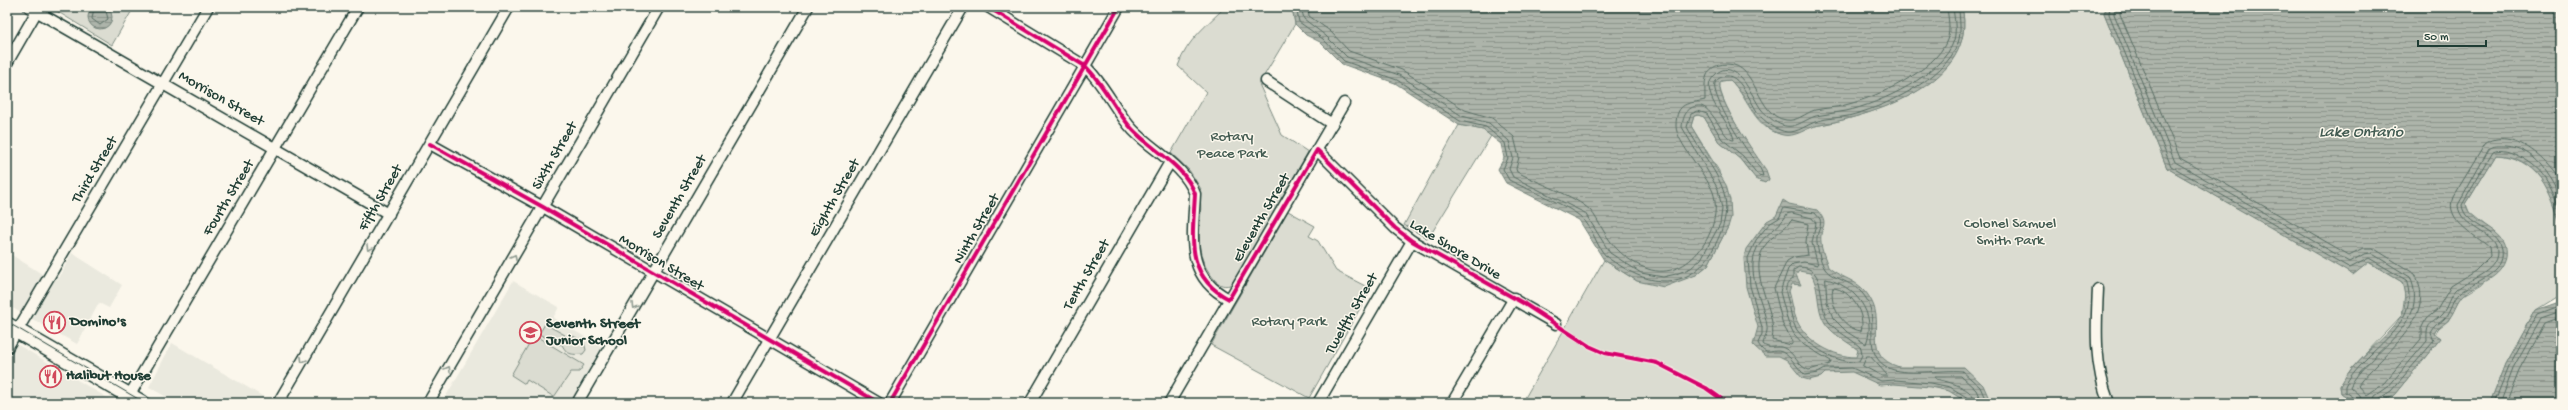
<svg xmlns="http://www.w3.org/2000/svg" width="2568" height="410" viewBox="0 0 2568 410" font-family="'Gochi Hand',sans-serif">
<defs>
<pattern id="water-rules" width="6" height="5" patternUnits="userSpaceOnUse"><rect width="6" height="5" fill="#adb4aa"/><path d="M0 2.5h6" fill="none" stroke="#8c948b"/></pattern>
</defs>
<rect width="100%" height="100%" fill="#fbf7ec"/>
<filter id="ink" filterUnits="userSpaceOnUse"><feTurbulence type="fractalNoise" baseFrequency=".025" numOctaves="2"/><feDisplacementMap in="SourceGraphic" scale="8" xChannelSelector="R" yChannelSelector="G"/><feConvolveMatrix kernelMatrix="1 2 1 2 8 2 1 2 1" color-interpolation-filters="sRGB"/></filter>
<g filter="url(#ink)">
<g fill="#eae9de">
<polygon points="7,252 42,274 58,279 72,253 122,285 109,308 99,303 77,344 7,305"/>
<polygon points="513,281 559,307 553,318 602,347 570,403 442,403"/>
<polygon points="7,339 25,349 116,403 18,403 7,397"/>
<polygon points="172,343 274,403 177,403 149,387"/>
</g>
<g fill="#dbdcd1" stroke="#7d8c82">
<polygon points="50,7 134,7 112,45"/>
<path d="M1225 7H1292L1295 24 1259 84 1282 135 1308 152 1237 276 1230 285C1222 287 1219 284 1214 279 1188 248 1206 224 1199 191L1201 189 1189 170 1171 153 1206 92 1178 66C1187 40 1206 26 1225 7Z"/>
<path d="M1962 7H2107L2104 13 2167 168 2353 274 2368 262 2402 282 2405 294 2402 315 2351 369 2340 386 2341 393 2356 403H1522L1604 260 1637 281 1696 275 1708 265 1728 227 1719 171 1691 126 1694 116 1698 115 1704 117 1719 142 1740 159 1750 172 1761 182 1768 181 1769 179C1762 165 1711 92 1721 81L1730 80C1747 96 1753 125 1777 133 1794 139 1805 127 1820 125 1877 114 1979 82 1962 7Z"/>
<polygon points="1459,125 1483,130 1491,136 1428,239 1404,225"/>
<path d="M2496 155C2535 157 2554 191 2561 226 2565 247 2561 273 2561 294L2535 310 2505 364 2490 403H2379L2394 395 2441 338 2435 334 2439 326 2448 321 2461 297 2483 284 2501 238 2469 212 2466 204Z"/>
<polygon points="1288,211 1315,226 1309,236 1318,241 1336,271 1371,289 1309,398 1211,345"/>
<path d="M545 324 565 335 564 337 573 336 584 342 586 350 583 354C571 355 567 355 561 343L560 345 539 334Z"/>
<polygon points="534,335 584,365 579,372 571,372 554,397 527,380 525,384 511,375"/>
</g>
<g fill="url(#water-rules)" stroke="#74847b" fill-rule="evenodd">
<circle cx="100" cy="17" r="12"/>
<path d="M1292 7H1962C1979 83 1877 114 1820 125 1805 127 1794 141 1777 133 1753 123 1748 96 1730 80L1721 81C1711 93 1758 158 1766 170L1769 179 1765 183 1756 179 1740 159 1719 142 1704 117 1698 115 1694 116 1691 126 1726 185 1730 200 1731 217 1728 227 1708 265 1696 275 1664 287 1637 281 1604 260 1579 220 1506 183 1498 169 1504 158 1501 144 1483 130 1459 125 1395 83 1342 64 1320 42 1306 35 1295 24Z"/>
<path d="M2107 7H2561V227C2551 192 2538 156 2496 155L2466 204C2468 226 2515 228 2505 261 2498 282 2473 283 2461 298 2456 304 2454 313 2449 319 2444 326 2439 325 2435 334L2441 338 2394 395 2379 403H2356L2341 393 2340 386C2354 358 2385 342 2401 316 2407 306 2405 292 2402 282L2369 262 2353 275 2167 168 2104 13Z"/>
<path d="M1783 200 1789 204 1817 210C1831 226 1819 226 1821 242 1821 250 1826 259 1828 267 1843 280 1860 279 1871 300 1886 326 1861 355 1899 367H1964L1983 385 1991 403H1968L1949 391 1930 387 1894 384 1880 385 1852 372 1825 373 1821 377 1809 380 1802 378 1787 360 1779 356H1765L1753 345 1758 327 1746 287 1744 258 1746 249 1767 221 1776 216ZM1799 271 1810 273C1821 288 1815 307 1825 323 1833 335 1847 341 1858 350L1856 357C1834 357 1807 342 1797 321 1793 312 1792 301 1789 291L1792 284 1801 285 1796 275Z"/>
<polygon points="2561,301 2561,403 2490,403 2505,364 2535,310"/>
</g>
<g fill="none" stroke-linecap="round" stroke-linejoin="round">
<g stroke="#586d63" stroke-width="1">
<polyline points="94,7 92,19 100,25 108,19 105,7"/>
<path d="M1296 7 1299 22 1323 39 1344 61 1397 80 1460 121 1486 127 1505 143 1508 158 1503 169 1509 180C1526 189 1570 206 1582 218 1593 228 1596 246 1606 256 1611 261 1618 264 1624 268 1656 288 1692 287 1712 251 1744 193 1714 177 1687 127L1691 114 1698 111 1707 114 1722 139 1743 156 1758 175 1763 176C1761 166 1752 158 1747 150 1739 139 1711 95 1715 83 1716 80 1719 78 1722 77 1740 69 1751 106 1761 117 1767 123 1778 131 1787 132 1798 133 1807 124 1818 121 1827 118 1838 118 1848 116 1882 108 1946 79 1958 43 1962 31 1959 19 1959 7"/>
<path d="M1301 7 1304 19 1326 36 1347 57 1399 75 1462 116 1489 123 1509 141 1513 158 1509 169 1513 177 1585 213 1610 253 1641 273 1663 277 1676 274 1691 268 1701 259 1720 224 1722 209 1718 189 1682 127C1683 115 1688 105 1701 106 1715 110 1724 141 1734 140 1732 123 1698 94 1713 77 1734 52 1752 96 1761 109 1766 115 1775 123 1782 125 1795 130 1805 119 1816 116 1826 114 1836 113 1846 111 1879 104 1944 74 1954 40 1957 29 1954 18 1953 7"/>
<path d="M1308 7 1309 16 1330 31 1349 51 1402 70 1465 110 1492 118 1514 137 1519 157 1516 169 1517 172C1536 182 1575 196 1590 210 1595 215 1599 224 1603 230 1613 248 1628 262 1648 269 1689 283 1725 228 1713 192 1706 174 1676 142 1676 126 1676 101 1689 104 1705 100 1705 83 1702 65 1727 64 1758 64 1756 116 1786 120 1797 122 1805 113 1815 110 1824 108 1835 108 1845 105 1875 98 1936 71 1947 40 1951 29 1948 18 1947 7"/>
<path d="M2110 7 2109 14 2171 166 2350 268 2369 258 2406 280C2423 327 2362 350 2345 386V392L2355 399 2357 403"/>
<path d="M2115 7 2114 14 2175 162 2350 262 2364 254 2371 253 2410 277C2432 326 2367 351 2350 387L2360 396 2362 403"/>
<path d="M2121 7 2120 14 2180 158 2349 255 2363 248H2373L2415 274C2439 319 2381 354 2358 385L2367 395 2384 383 2421 339V329L2426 319 2437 310 2451 286 2475 271 2490 256 2489 247C2474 234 2444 220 2453 197L2485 144C2510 125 2552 161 2561 183"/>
<path d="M1792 213 1812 218 1816 223 1812 243 1818 265 1804 262 1793 264 1788 269 1780 292 1788 322 1794 334 1804 345 1831 361 1830 364 1809 370C1798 367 1795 353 1784 348 1776 344 1770 351 1763 344 1764 338 1768 333 1767 326 1764 302 1747 278 1755 253 1760 235 1780 229 1787 214Z"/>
<path d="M1792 220 1808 224 1806 242 1808 255 1794 257 1787 261 1774 288 1783 325 1793 342 1791 345 1772 340C1778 310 1747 276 1764 247 1771 236 1784 230 1792 220Z"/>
<path d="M1799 267C1829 267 1816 304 1829 322 1838 333 1851 338 1861 348L1862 355 1859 361C1839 366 1808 345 1797 330 1792 322 1791 313 1789 304 1786 293 1782 286 1793 279V271Z"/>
<path d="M1826 279C1854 285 1878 313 1866 344L1847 332 1833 318 1827 302Z"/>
<path d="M1833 288C1851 289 1866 315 1861 331 1844 329 1828 305 1833 288Z"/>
<polygon points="1867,356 1870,356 1888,376 1882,376 1863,366"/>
<path d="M1970 403 1968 398 1950 387 1931 383 1895 380 1881 381 1852 368 1825 369 1818 373 1805 375C1797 368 1792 357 1782 352 1772 348 1766 359 1758 343L1762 334V327L1750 286 1748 258 1756 240 1769 224 1779 218 1784 208 1815 213 1820 219C1822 226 1818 230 1817 237 1816 245 1820 261 1825 269 1833 281 1859 280 1869 304 1877 325 1863 354 1887 367 1903 377 1942 369 1962 371L1980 387 1987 403"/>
<path d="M1975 403C1974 387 1948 382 1936 379L1935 376H1961L1976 390 1982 403"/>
<path d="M2373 403 2375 396 2388 387 2427 341C2426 321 2431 326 2442 314 2448 307 2449 296 2456 290 2468 279 2497 273 2497 252 2497 232 2459 228 2458 205L2489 149C2494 145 2499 146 2505 146 2535 148 2551 175 2561 200"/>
<path d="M2378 403 2380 398 2391 391 2434 341 2431 333C2435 325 2439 324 2445 318 2451 311 2452 300 2459 294 2472 281 2506 275 2502 250 2498 228 2464 226 2462 205L2493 152C2499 149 2508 151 2514 154 2545 167 2550 185 2561 214"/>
<polyline points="2494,403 2509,366 2537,314 2561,305"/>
<polyline points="2500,403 2513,368 2541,318 2561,311"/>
<polyline points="2506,403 2519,370 2545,323 2561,317"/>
</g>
<defs>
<g id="minor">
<polyline points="29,7 389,214"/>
<path d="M1119 7 1085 66C1105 85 1115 111 1133 130 1153 151 1185 166 1195 194 1193 236 1184 276 1229 299"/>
<polyline points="7,63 37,11"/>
<polyline points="1266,81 1332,124"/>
<polyline points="430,144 543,207 879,403"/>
<polyline points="1317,150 1395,228 1412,241 1556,324"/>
<path d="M2098 289C2096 329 2094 365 2109 403"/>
<polyline points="7,348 208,7"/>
<polyline points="125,403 358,7"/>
<polyline points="278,403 509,7"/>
<polyline points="428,403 659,7"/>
<polyline points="577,403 808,7"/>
<polyline points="732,403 963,7"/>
<polyline points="890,403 1085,66 988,7"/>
<polyline points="1030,403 1170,162"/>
<polyline points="1169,403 1344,103"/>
<polyline points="1318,403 1412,241"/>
<polyline points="1452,403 1514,298"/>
</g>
<polyline id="primary" points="7,325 142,403"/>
</defs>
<use href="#minor" stroke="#1f3d34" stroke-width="13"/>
<use href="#primary" stroke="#1f3d34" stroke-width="18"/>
<use href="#minor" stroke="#fbf7ec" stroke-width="10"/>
<use href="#primary" stroke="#fbf7ec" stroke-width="15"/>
<polyline stroke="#1f3d34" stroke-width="1" points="7,322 145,403"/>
<defs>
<g id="cycleway">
<path d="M1119 7 1085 66C1105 85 1115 111 1133 130 1153 151 1185 166 1195 194 1193 236 1184 276 1229 299L1317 150 1395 228 1412 241 1523 303 1589 346 1605 353 1657 363 1706 388 1727 403"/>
<polyline points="430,144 543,207 879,403"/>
<polyline points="890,403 1085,66 988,7"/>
</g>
</defs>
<use href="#cycleway" stroke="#fbf7ec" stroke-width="6"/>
<use href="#cycleway" stroke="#d6006c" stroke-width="4"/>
</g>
<defs><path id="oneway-chevron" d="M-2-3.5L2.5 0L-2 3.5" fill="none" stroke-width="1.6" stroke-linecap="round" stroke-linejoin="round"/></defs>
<g stroke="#8d9a90">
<use href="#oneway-chevron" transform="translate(369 248) rotate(120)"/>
<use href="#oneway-chevron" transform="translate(514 257) rotate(-60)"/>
<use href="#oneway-chevron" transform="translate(634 306) rotate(120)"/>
<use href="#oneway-chevron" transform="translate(303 360) rotate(120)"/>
<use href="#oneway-chevron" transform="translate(448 369) rotate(-60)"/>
</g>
</g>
<defs>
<symbol id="restaurant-ring" viewBox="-11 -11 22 22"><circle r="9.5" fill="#fbf7ec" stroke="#d1495b" stroke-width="1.5"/><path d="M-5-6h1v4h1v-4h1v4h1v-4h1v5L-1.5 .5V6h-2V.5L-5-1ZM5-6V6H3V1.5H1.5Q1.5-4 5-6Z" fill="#d1495b"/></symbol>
<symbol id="school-ring" viewBox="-11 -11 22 22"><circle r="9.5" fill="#fbf7ec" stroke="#d1495b" stroke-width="1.5"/><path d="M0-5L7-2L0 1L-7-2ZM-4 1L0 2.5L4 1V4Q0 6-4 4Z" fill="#d1495b"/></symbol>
</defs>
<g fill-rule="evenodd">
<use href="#restaurant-ring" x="42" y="310" width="25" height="25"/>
<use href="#school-ring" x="518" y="320" width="25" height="25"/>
<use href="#restaurant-ring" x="38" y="364" width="25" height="25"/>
</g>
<g text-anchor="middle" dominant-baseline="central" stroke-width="3" stroke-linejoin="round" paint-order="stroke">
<g font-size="15" fill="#1f3d34" stroke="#fbf7ec">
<text transform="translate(221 99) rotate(30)">Morrison Street</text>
<text transform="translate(555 156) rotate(-60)">Sixth Street</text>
<text transform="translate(95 170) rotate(-59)">Third Street</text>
<text transform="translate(680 197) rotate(-60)">Seventh Street</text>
<text transform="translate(229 198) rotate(-59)">Fourth Street</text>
<text transform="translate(381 198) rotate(-60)">Fifth Street</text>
<text transform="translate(835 198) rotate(-60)">Eighth Street</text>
<text transform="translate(1262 218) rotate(-60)">Eleventh Street</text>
<text transform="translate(977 229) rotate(-60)">Ninth Street</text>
<text transform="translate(1455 250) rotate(31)">Lake Shore Drive</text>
<text transform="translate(661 263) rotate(31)">Morrison Street</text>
<text transform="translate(1087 275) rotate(-60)">Tenth Street</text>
<text transform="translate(1352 314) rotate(-60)">Twelfth Street</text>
</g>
<g font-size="15" fill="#455d53" stroke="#fbf7ec">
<text x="1232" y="137">Rotary<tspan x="1232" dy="17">Peace Park</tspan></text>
<text x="2010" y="224">Colonel Samuel<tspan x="2010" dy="17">Smith Park</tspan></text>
<text x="1289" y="322">Rotary Park</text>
</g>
<g font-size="15" font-weight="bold" fill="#1f3d34" stroke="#fbf7ec" text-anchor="start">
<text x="70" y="322">Domino's</text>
<text x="546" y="324">Seventh Street<tspan x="546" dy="17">Junior School</tspan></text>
<text x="66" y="376">Halibut House</text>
</g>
<g font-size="16" font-style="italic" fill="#425b52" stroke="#fbf7ec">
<text x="2361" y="133">Lake Ontario</text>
</g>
</g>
<rect width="2568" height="410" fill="none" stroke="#fbf7ec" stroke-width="24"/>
<rect x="12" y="12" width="2544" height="386" fill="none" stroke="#1f3d34" stroke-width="1.5" filter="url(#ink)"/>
<path d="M2418 40v6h68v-6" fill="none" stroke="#1f3d34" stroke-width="2"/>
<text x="2424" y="40" font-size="12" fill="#1f3d34" stroke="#fbf7ec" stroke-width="3" paint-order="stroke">50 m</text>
</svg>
